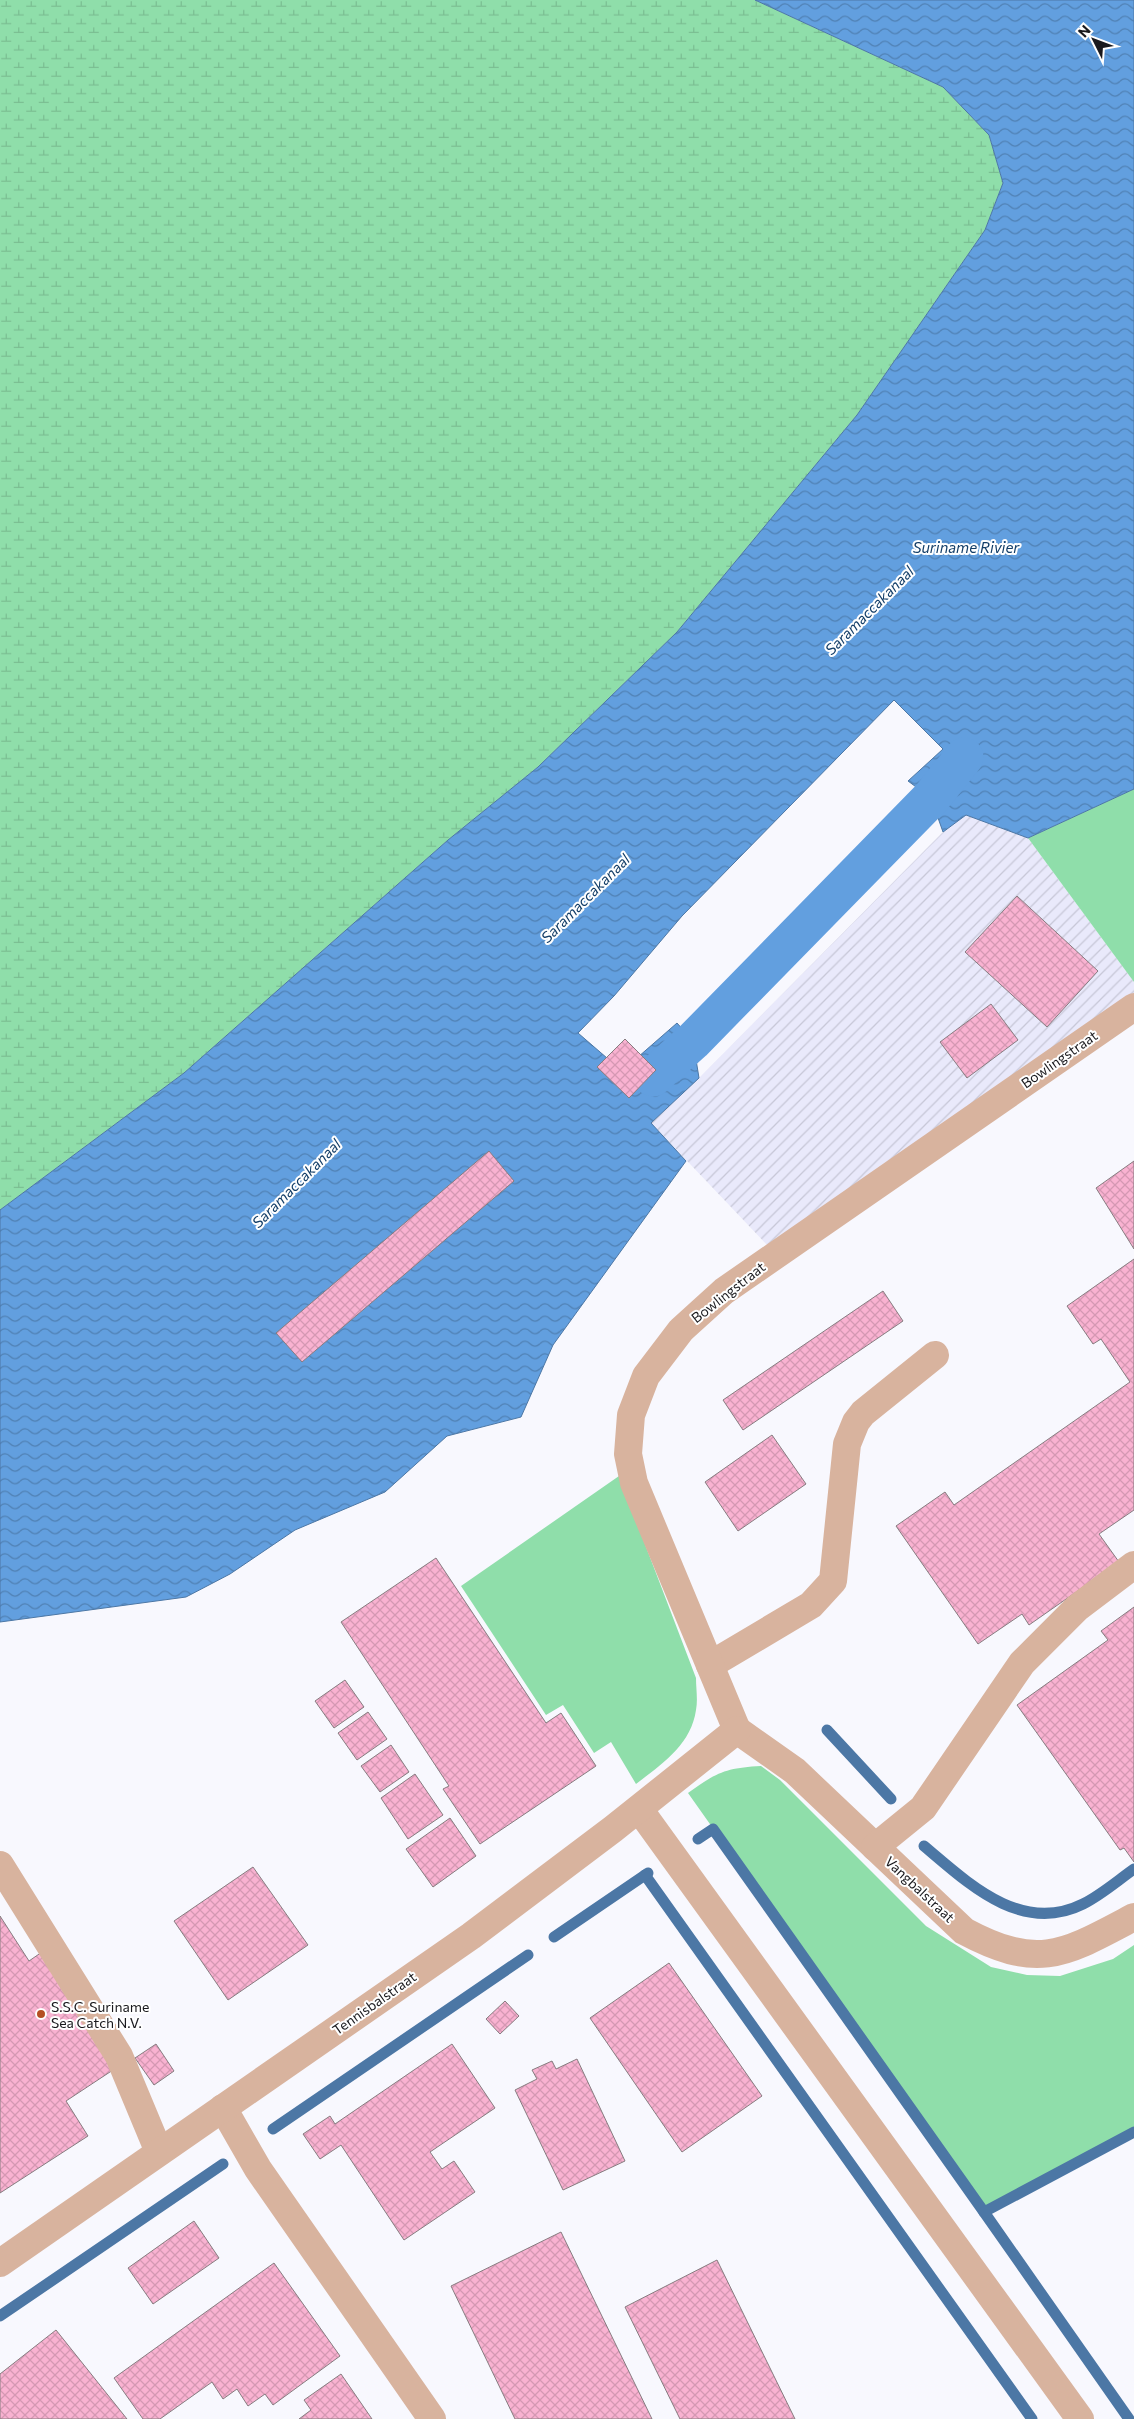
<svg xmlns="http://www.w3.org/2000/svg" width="1134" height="2419" viewBox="0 0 1134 2419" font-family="Commissioner,sans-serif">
<defs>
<pattern id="industrial-furrows" width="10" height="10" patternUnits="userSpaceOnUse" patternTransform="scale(1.25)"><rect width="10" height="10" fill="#e9e9fb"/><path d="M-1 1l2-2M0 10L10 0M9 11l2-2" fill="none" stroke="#c7c7d7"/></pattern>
<pattern id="wetland-marsh" width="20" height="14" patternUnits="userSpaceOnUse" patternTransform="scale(1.25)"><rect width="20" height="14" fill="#8fdeaa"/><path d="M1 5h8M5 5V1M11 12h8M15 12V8" fill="none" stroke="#7bbe92"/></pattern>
<pattern id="water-waves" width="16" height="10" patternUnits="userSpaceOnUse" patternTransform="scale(1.25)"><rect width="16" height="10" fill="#629fdf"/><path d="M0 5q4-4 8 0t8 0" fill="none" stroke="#5081b4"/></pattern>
<pattern id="building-cross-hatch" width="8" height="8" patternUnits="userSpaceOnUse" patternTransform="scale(1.25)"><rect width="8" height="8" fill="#f9b2d1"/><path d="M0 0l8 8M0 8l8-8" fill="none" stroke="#d598b3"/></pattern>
</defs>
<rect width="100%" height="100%" fill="#f8f8fe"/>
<polygon fill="url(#industrial-furrows)" points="966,815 1028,838 1134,982 1134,1001 768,1246 651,1123 699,1078 943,832"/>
<g fill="#8fdeaa">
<polygon points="1134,789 1134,982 1028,838"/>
<path d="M619 1476 696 1678C696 1688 698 1700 696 1710 691 1745 662 1764 636 1784L611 1742 594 1753 563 1705 546 1715 461 1586Z"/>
<path d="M761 1766 780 1780 926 1926 991 1967 1027 1975 1060 1976 1113 1959 1134 1945V2132L984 2212 688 1793C717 1772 726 1768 761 1766Z"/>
</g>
<polygon fill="url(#wetland-marsh)" points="0,0 755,0 943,87 989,135 1003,183 985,230 857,415 677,632 538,767 448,840 184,1073 0,1210"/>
<polygon fill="url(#water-waves)" stroke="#4c77a5" points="755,0 1134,0 1134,789 1028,838 966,815 943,832 931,798 908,781 943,749 894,700 682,916 614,996 578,1033 622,1071 677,1023 693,1041 699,1078 651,1123 686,1161 553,1345 521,1417 447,1436 385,1492 295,1530 230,1574 186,1597 0,1622 0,1210 184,1073 448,840 538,767 677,632 857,415 985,230 1003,183 989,135 943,87"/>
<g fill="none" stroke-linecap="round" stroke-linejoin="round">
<g stroke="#4c77a5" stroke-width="11">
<polyline points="827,1730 891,1799"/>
<polyline points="698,1839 713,1829 984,2212"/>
<path d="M924 1846C968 1883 1021 1935 1083 1904 1101 1895 1117 1881 1134 1869"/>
<polyline points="645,1875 1032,2419"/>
<polyline points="554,1937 648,1873"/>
<polyline points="273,2129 528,1955"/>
<polyline points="0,2316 223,2164"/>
<polyline points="1129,2419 984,2212 1134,2132"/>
</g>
<polyline stroke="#629fdf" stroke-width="39" points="653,1077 693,1041 931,798 964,757"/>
</g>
<g fill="url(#building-cross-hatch)" stroke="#877c80">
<polygon points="1017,896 1098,971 1047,1027 965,952"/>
<polygon points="991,1004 1018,1040 967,1078 940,1042"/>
<polygon points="625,1039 656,1070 629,1098 597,1067"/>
<polygon points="489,1151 514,1181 302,1362 276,1333"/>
<polygon points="1134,1161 1134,1249 1096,1188"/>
<polygon points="1134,1259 1134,1510 1099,1534 1119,1562 1029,1625 1022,1614 978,1644 896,1526 945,1492 954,1505 1130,1382 1101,1339 1093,1344 1067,1306"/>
<polygon points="883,1291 903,1321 743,1430 723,1400"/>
<polygon points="772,1435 806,1484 738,1531 705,1482"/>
<polygon points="436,1558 546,1723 561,1713 596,1766 480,1844 443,1789 449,1786 341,1622"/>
<polygon points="1134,1607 1134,1862 1124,1848 1120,1850 1017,1705 1108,1640 1101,1631"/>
<polygon points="345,1680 364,1707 334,1728 315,1701"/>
<polygon points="368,1712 387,1739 357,1760 338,1733"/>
<polygon points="391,1745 409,1772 380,1792 361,1766"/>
<polygon points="415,1774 443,1815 408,1839 381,1798"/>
<polygon points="450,1818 476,1856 433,1887 406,1849"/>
<polygon points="253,1867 308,1945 228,2000 174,1921"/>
<polygon points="0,1916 29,1961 42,1952 116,2068 66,2101 88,2136 0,2193"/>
<polygon points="669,1963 762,2096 682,2152 590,2018"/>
<polygon points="505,2001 519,2016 500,2034 486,2019"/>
<polygon points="156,2044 174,2071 154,2085 135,2058"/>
<polygon points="452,2044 495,2108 430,2152 442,2169 454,2161 475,2192 404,2240 341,2145 320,2159 303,2134 330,2116 335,2124"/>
<polygon points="577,2059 625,2161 563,2190 515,2090 537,2079 532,2070 552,2061 556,2069"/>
<polygon points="194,2221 219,2258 153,2304 128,2268"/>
<polygon points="561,2232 652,2419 515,2419 451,2286"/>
<polygon points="717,2260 795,2419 680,2419 625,2307"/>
<polygon points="274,2263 340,2356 273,2405 265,2394 248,2406 237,2389 223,2399 212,2382 160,2419 143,2419 114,2378"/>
<polygon points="56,2330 127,2419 0,2419 0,2374"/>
<polygon points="341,2374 372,2419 299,2419 311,2410 304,2400"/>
</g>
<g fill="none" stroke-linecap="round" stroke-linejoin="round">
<g stroke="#d8b39e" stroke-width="28">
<polyline points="710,1665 811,1605 833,1581 847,1444 856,1422 863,1413 935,1355"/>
<polyline points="737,1730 634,1483 628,1454 631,1415 646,1376 681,1330 724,1291 1134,1007"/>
<path d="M737 1730 795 1771 964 1931C1039 1971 1064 1954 1134 1917"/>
<polyline points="639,1809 1080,2419"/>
<polyline points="875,1847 923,1808 1022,1663 1077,1608 1134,1565"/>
<polyline points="0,1865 119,2056 159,2152"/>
<polyline points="223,2108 258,2169 432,2419"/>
<polyline points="0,2263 471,1936 613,1829 737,1730"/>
</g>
</g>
<circle fill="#b54f23" stroke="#fff" stroke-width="2" cx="41" cy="2014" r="5"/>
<g text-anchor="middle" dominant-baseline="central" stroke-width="4" stroke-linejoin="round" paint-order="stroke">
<g font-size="14" fill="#19191d" stroke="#fff">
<text transform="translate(1059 1059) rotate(-35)">Bowlingstraat</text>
<text transform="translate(728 1292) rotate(-38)">Bowlingstraat</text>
<text transform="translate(920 1889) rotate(43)">Vangbalstraat</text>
<text transform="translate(374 2003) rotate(-35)">Tennisbalstraat</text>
</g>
<g font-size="14" fill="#19191d" stroke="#fff" text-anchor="start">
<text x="51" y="2006">S.S.C. Suriname<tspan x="51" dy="16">Sea Catch N.V.</tspan></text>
</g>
<g font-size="15" font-style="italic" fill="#133e68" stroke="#fff">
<text x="966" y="547">Suriname Rivier</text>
<text transform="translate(869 610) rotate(-45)">Saramaccakanaal</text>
<text transform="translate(585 898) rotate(-45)">Saramaccakanaal</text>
<text transform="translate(296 1183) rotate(-45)">Saramaccakanaal</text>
</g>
</g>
<g transform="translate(1094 40) rotate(312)" stroke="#ffffff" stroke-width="4" paint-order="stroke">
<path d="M0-4L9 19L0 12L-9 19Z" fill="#19191d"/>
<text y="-8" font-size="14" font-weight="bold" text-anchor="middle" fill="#19191d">N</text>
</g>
</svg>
